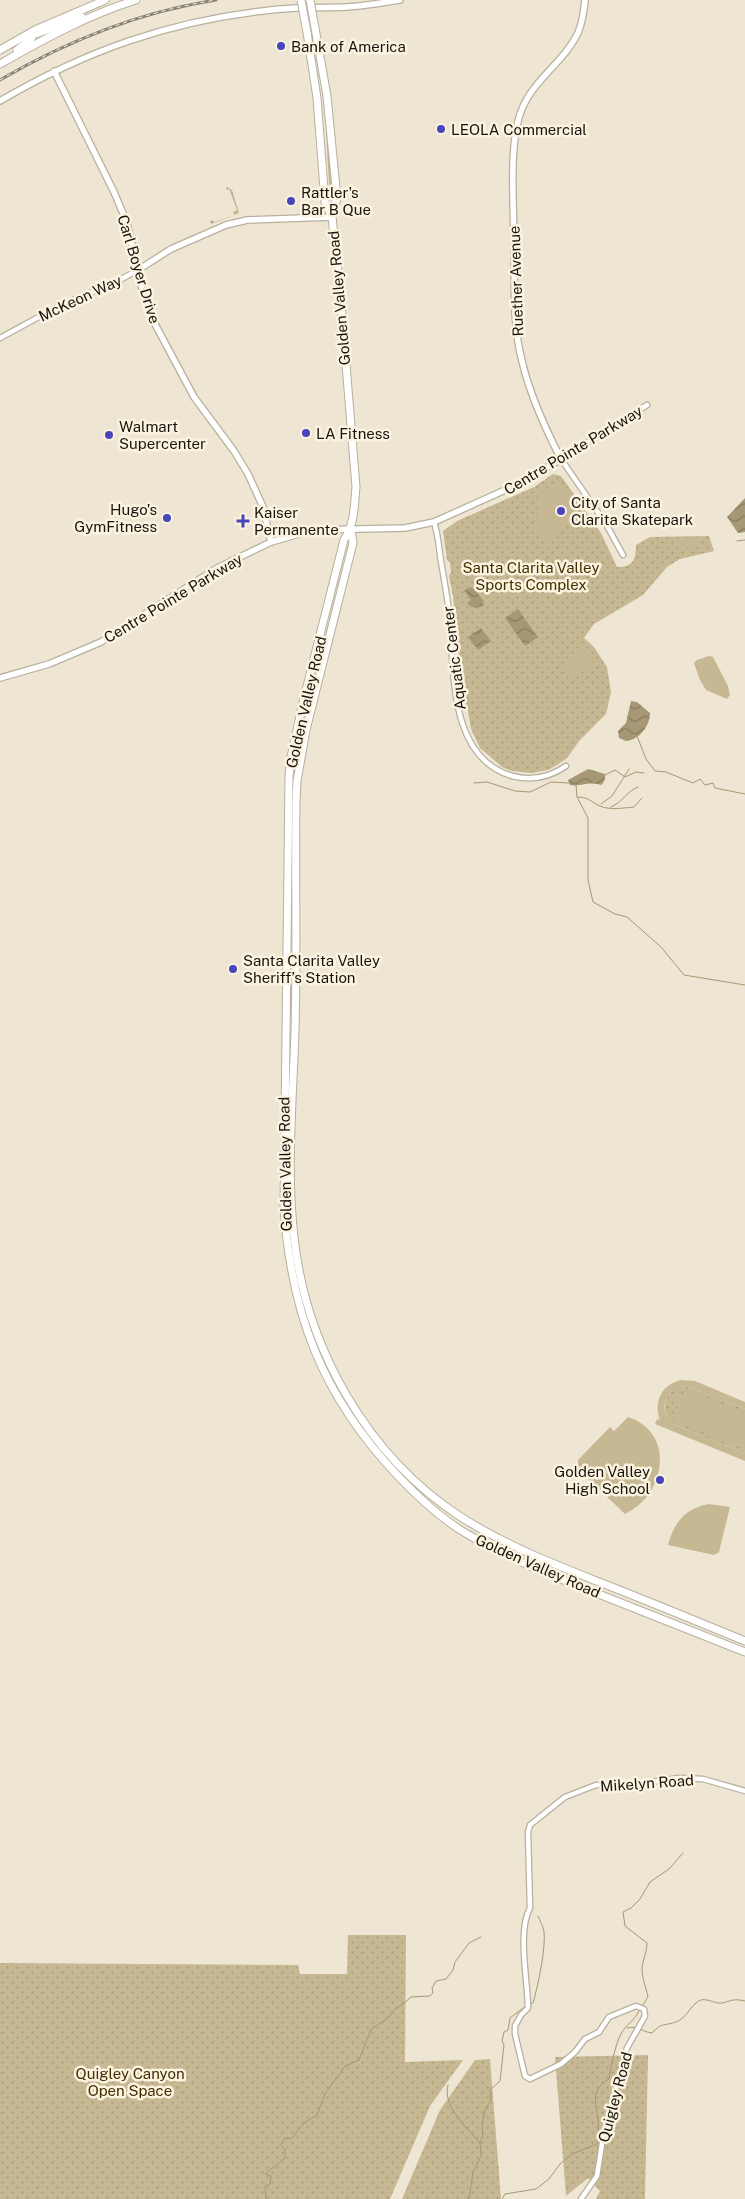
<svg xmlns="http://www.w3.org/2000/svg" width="745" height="2199" viewBox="0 0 745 2199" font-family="'Public Sans',sans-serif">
<defs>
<pattern id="grass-dots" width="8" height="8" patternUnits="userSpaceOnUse" patternTransform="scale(1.25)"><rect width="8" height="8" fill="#c7b894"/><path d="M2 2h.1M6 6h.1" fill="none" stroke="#aa9d7e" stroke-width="1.8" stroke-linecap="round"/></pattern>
<pattern id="water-waves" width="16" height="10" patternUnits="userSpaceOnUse" patternTransform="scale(1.25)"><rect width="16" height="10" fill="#a69874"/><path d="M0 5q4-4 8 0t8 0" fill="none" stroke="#867b5e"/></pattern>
</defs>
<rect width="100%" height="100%" fill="#eee6d3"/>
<g fill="url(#grass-dots)">
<polygon points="325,112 333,193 330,202"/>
<polygon points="227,187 232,190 239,213 211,224 210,221 212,220 214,222 234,215 233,212 237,210 229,189 226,190"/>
<path d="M553 474 561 476 601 533 617 567C633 567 636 560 636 545L650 537 709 536 714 551 680 559 667 567 643 595 594 624 584 638 594 647 607 667 611 692 606 714 580 740 567 758 557 765 548 770 531 773 511 771 502 767 480 748 471 729 467 706 463 698 453 596 449 576 451 572 450 563 447 560 443 531 457 521 534 487Z"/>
<path d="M685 1386 745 1409V1453L677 1426C657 1415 663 1388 685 1386Z"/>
<polygon points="348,1935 406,1935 405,2062 463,2060 430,2106 390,2199 0,2199 0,1963 298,1965 300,1974 347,1974"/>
<polygon points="648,2055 645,2199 596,2199 600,2191 588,2178 566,2196 555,2057"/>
<polygon points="490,2059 501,2199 402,2199 440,2110 475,2060"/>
</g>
<g fill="#c7b894">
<path d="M556 483C566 487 582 505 584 516L580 523 560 529 548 540 536 534 539 500 543 490Z"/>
<polygon points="699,537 700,547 678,548 678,538"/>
<polygon points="584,650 594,664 585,670 575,656"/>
<polygon points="709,656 713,657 728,686 730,695 727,699 706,690 700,680 694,663 697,660"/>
<polygon points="572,658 581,672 573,678 563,664"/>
<path d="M681 1380 695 1381 745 1402V1409L685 1386C669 1388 659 1403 668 1418L678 1388 682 1389 669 1420 677 1426 745 1453V1461L655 1424 657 1419 660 1420C653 1402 662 1384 681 1380Z"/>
<polygon points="685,1389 745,1413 745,1440 742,1448 673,1420"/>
<path d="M628 1417C675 1432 667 1494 625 1514L578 1469V1460L610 1427 614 1431Z"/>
<path d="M709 1504 730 1507 719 1552 714 1555 668 1545C674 1522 686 1508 709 1504Z"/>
</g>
<g fill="url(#water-waves)">
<polygon points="745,498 745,532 738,533 727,517"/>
<path d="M472 587 484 601 482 602 484 605C476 609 474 609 467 603L471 600 464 590Z"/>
<polygon points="518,609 538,637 525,646 505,618"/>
<polygon points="481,628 491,641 478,650 468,637"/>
<path d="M631 701 637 702 650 713C650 726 639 740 626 741L619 738 618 731 626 723Z"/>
<path d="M588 769 605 774C606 778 604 783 601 785 587 781 582 787 570 785L568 780Z"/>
</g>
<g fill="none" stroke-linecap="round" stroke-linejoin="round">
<g stroke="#a69874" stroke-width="1">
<polyline points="737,541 745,540"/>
<polyline points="637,736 646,759 655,771 666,772 693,783 700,779 705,785 713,783 715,788 745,794"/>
<polyline points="605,775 615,770 625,777 636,772 644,773"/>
<polyline points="474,783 487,782 515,791 530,792 551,782 569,783"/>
<polyline points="576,785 577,797 588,818 588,880 593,902 615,914 627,917 661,947 684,975 745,985"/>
<path d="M578 797C588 798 588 799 596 804 606 811 622 808 634 807L642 798"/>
<polyline points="601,804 612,796 629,769"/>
<path d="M611 807C623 802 627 791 638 787"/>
<path d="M530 2004 533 2003C538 1986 546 1948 544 1931 543 1926 540 1921 538 1916"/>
<path d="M643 2005 648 1997C646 1987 642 1979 642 1968 643 1959 647 1952 647 1943L625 1926 623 1912 631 1908 640 1899 650 1882 669 1869 683 1853"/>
<path d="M627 2028C638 2025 642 2032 652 2033 662 2022 665 2026 676 2022 686 2018 689 2009 696 2003 703 1996 711 2002 718 2003 728 2004 730 1997 745 2001"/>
<path d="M448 2085C442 2107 467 2127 480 2143"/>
<path d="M598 2134C602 2113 584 2093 609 2079 610 2069 616 2042 621 2034 626 2024 635 2021 640 2009"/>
<polyline points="266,2199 265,2186 270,2184 271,2176 265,2174 285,2158 285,2150 281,2145 284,2139 292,2138 304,2123 317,2115 325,2094 345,2066 359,2060 371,2029 388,2018 396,2008 402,2005 411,1997 430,1996 433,1993 432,1988 436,1981 446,1979 453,1970 455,1962 469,1943 481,1937"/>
<polyline points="469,2199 473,2172 481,2156 480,2143 483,2135 482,2125 485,2110 491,2100 490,2090 500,2081 504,2045 502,2041 504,2032 508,2030 510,2018 526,2006"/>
<polyline points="502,2199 505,2194 536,2189 549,2179 560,2164 572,2154 597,2144 597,2139"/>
</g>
<defs>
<g id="minor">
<polyline points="0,338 59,306 116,282 138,270"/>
<path d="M434 522C439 537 439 552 442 567 445 586 449 605 450 624 454 675 450 758 512 776 531 781 550 777 566 766"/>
<polyline points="623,555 606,524 561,459 647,405"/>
<path d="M581 2199 597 2176 604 2131 627 2048 645 2016 644 2009 636 2006 609 2017 599 2032 585 2039 575 2052 561 2064 530 2079 525 2076 515 2034V2026L521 2015 528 2008C528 1982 517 1931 530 1908L528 1832 530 1825 565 1797 596 1785 637 1784 679 1778 703 1779 745 1791"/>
</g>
<g id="tertiary">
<polyline points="54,71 114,192 127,223 142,289 156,326 194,397 234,451 248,474 263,507 271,542"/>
<path d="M0 101C87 50 170 21 271 10 296 7 322 8 347 7 365 6 382 3 400 0"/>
<polyline points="138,270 171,249 226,225 247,220 332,217"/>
<path d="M0 678 49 664 101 642 217 568 271 542 313 530 405 528 434 522 523 482 561 459C545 428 530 396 522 361 512 323 515 283 514 244 514 207 508 142 522 109 534 79 564 62 578 33 582 23 584 11 585 0"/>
</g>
<g id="primary">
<polyline points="315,28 327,96 337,198 332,216"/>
<path d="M307 32 317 98 325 202 332 217 340 291 356 487C354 507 355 523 344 540L304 698 291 757 289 776 284 1207C291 1315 323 1397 398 1476 418 1497 441 1519 467 1534 509 1559 555 1577 601 1595 649 1614 697 1633 745 1652"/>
<polyline points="36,34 82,17"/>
<polyline points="0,50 35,30 105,0"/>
<polyline points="17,50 31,39 35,31"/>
<path d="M0 64C44 39 88 15 136 0"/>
<path d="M351 529 353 543 306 730 297 781 296 802C295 878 297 954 295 1030 293 1098 286 1169 294 1237 306 1348 367 1456 461 1517 505 1545 551 1563 599 1582 648 1601 696 1621 745 1641"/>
</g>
</defs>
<use href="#minor" stroke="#b7b09e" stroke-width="7"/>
<use href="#tertiary" stroke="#b7b09e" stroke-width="8"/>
<use href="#primary" stroke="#b7b09e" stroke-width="9"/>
<use href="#minor" stroke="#fff" stroke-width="4.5"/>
<use href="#tertiary" stroke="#fff" stroke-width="5.5"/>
<use href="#primary" stroke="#fff" stroke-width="7"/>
<defs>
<path id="rail" d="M0 80C67 41 139 12 216 0"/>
</defs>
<use href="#rail" stroke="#898477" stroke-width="3"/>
<use href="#rail" stroke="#fbf3e0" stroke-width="1" stroke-dasharray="4" stroke-linecap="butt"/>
<defs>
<g id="primary-bridge">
<polyline points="301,0 307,32"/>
<polyline points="310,0 315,28"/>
</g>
</defs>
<use href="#primary-bridge" stroke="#b7b09e" stroke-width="9" stroke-linecap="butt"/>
<use href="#primary-bridge" stroke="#fff" stroke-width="7"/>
</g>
<g fill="#4645bb" stroke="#fbf3e0" stroke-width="2">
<circle cx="281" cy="46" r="5"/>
<circle cx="441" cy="129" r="5"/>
<circle cx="291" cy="201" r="5"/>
<circle cx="306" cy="433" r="5"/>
<circle cx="109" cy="435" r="5"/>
<circle cx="561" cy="511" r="5"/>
<circle cx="167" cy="518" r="5"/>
<path d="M240.5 513.5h5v5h5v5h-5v5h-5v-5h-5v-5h5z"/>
<circle cx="233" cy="969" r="5"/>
<circle cx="660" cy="1480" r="5"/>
</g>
<g text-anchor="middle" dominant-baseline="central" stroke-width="5" stroke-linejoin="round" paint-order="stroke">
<g font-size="15" fill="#17140e" stroke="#fbf3e0" text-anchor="start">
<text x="291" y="46">Bank of America</text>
<text x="451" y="129">LEOLA Commercial</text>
<text x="301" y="192">Rattler's<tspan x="301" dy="17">Bar B Que</tspan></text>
<text x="119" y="426">Walmart<tspan x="119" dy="17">Supercenter</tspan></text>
<text x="316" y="433">LA Fitness</text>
<text x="571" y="502">City of Santa<tspan x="571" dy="17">Clarita Skatepark</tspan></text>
<text x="157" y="509" text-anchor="end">Hugo's<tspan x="157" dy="17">GymFitness</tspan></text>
<text x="254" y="512">Kaiser<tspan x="254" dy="17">Permanente</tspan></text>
<text x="243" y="960">Santa Clarita Valley<tspan x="243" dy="17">Sheriff’s Station</tspan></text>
<text x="650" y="1471" text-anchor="end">Golden Valley<tspan x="650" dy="17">High School</tspan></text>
</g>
<g font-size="15" fill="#17140e" stroke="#fbf3e0">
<text transform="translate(139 269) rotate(73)">Carl Boyer Drive</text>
<text transform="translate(516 281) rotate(-92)">Ruether Avenue</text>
<text transform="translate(80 298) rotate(-25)">McKeon Way</text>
<text transform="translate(339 298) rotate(-95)">Golden Valley Road</text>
<text transform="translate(573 450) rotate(-31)">Centre Pointe Parkway</text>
<text transform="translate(173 598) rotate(-31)">Centre Pointe Parkway</text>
<text transform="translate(454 658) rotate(-97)">Aquatic Center</text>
<text transform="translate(306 702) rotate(-77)">Golden Valley Road</text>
<text transform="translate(285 1164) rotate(-91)">Golden Valley Road</text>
<text transform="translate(538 1566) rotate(24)">Golden Valley Road</text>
<text transform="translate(647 1783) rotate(-4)">Mikelyn Road</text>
<text transform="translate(615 2097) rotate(-75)">Quigley Road</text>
</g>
<g font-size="15" fill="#403000" stroke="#fbf3e0">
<text x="531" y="567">Santa Clarita Valley<tspan x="531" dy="17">Sports Complex</tspan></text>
<text x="130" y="2073">Quigley Canyon<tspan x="130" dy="17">Open Space</tspan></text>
</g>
</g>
</svg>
